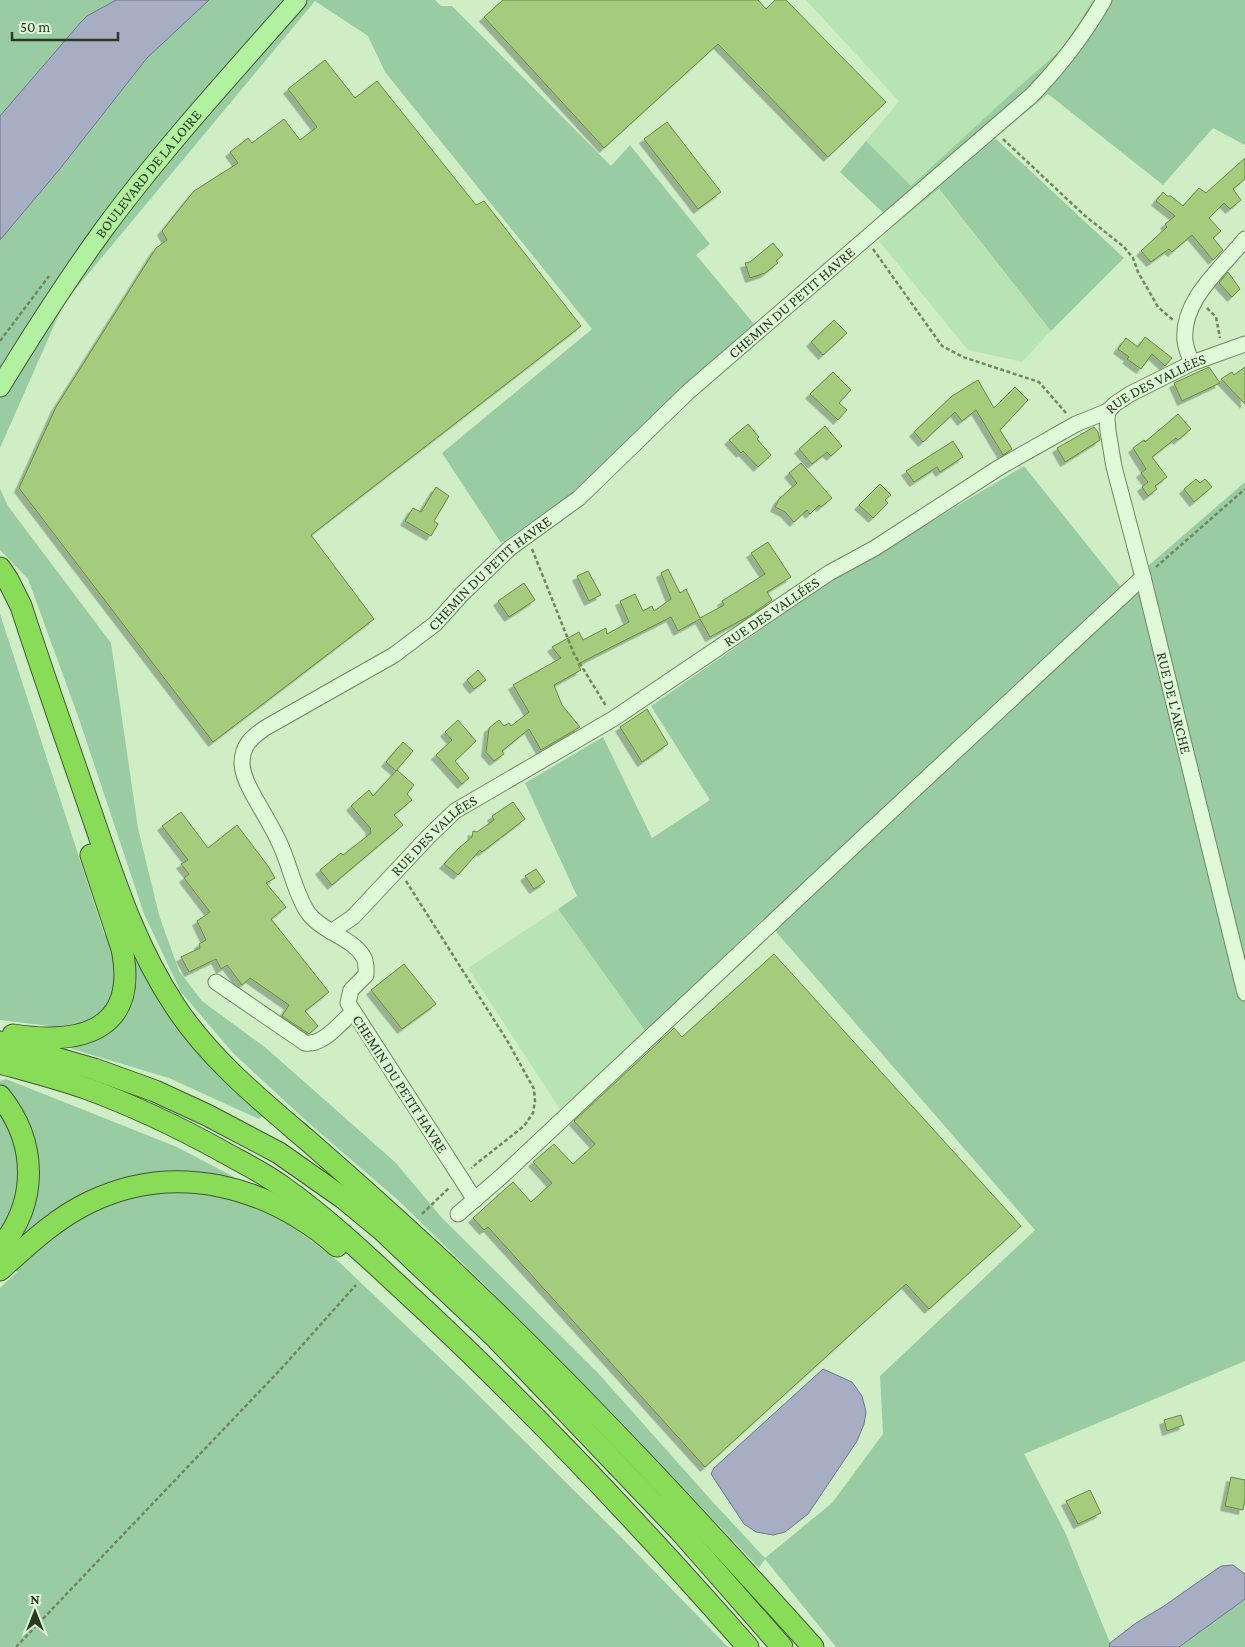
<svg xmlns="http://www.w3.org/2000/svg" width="1245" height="1647" viewBox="0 0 1245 1647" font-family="'Crimson Pro',serif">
<defs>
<filter id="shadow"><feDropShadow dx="-4.5" dy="4.5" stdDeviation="0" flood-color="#0004"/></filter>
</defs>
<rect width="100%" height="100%" fill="#cfeec6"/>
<g fill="#b8e4b3">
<polygon points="806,0 1093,0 1063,48 1015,90 911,187 866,141 899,101"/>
<polygon points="938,189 1051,331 1022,362 968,350 879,241 895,224"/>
<polygon points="558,909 646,1032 561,1111 468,968"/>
</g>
<g fill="#9acca3">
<polygon points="0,0 116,0 87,16 81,22 0,116"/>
<polygon points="209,0 435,0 441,6 452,6 611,166 630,145 710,244 696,255 754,324 665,404 573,493 501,543 442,453 592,329 385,72 368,36 315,1 64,303 0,448 0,240 59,170 147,58"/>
<polygon points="1093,0 1245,0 1245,145 1213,128 1163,185 1048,94 995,138 1124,258 1051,331 939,189 895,224 840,172 866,141 911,186 1015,90 1063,48"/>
<polygon points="1024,466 1120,586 1133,579 1245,482 1245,1361 1024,1454 1065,1532 1110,1643 1109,1647 836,1647 765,1559 759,1568 627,1428 487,1287 399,1201 304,1119 233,1053 181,992 144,914 79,719 28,579 0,550 0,489 8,506 111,643 138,828 159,915 179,971 202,1001 266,1048 396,1163 442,1218 598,1373 711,1500 765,1558 832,1503 883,1434 880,1376 1035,1230 764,918 646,1032 558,909 577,896 525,783 603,737 652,838 710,800 651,706 828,583"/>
<polygon points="0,614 104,934 136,961 168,1014 264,1115 259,1119 169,1078 72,1049 65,1028 0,1020"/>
<polygon points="6,1079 177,1147 234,1177 233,1200 259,1209 286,1222 338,1261 462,1379 618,1534 728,1647 0,1647 0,1288 17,1272 0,1254 0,1081"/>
<polygon points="1245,1599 1245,1647 1179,1647 1237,1605"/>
</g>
<g fill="#a7adc2" stroke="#6e7490">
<polygon points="116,0 209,0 147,58 59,170 0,240 0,116 81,22 87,16"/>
<polygon points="823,1369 852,1382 862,1396 866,1412 864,1424 857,1441 808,1514 785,1532 773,1535 756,1532 744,1524 711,1474 714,1468"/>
<polygon points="1233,1565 1245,1574 1245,1599 1179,1647 1109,1647 1110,1643 1136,1623 1164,1606 1221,1566"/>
</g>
<g fill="#a5cc7c" stroke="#678942" filter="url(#shadow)">
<polygon points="503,0 758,0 766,9 775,0 786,0 886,102 828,157 718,44 604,148 484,17"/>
<polygon points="325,60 355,98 377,81 476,205 484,201 581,326 311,535 374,619 213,742 19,488 56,407 156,248 167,240 162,231 194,191 238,163 230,152 248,138 252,143 284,119 300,140 317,127 288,89"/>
<polygon points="667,122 721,192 698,209 644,139"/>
<polygon points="1245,158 1245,179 1233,189 1241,200 1230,209 1224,203 1209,218 1221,231 1213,238 1223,250 1213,260 1192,235 1172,252 1169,249 1151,262 1141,251 1167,227 1165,224 1175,216 1156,201 1163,192 1167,196 1171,196 1183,206 1199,188 1206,193"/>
<polygon points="773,243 783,255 776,261 778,263 765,273 750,278 745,263 750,262"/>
<polygon points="1228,272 1240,289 1232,297 1219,283"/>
<polygon points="834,320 847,333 823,355 811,342"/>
<polygon points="1145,337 1172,358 1165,366 1152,354 1141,369 1127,359 1129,357 1118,349 1126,338 1138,347"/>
<polygon points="1209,367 1220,383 1182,401 1174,383"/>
<polygon points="1245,367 1245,404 1221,379 1232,372 1234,375"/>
<polygon points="833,372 851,390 839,403 847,410 838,420 810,394"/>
<polygon points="978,380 994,408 1015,387 1028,400 1000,430 1012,449 1003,455 976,410 962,421 955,412 923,442 914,432 952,396"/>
<polygon points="1178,414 1191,429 1178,440 1176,438 1152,457 1167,477 1155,486 1157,489 1148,496 1142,487 1148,482 1141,473 1146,469 1133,448 1144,440 1145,442"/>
<polygon points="748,424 759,437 757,439 771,455 758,467 743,451 741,453 729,440"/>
<polygon points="825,426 842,446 831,456 827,452 812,464 799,449"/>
<polygon points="1094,427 1098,432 1100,440 1065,462 1057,448"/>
<polygon points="953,441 963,457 940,472 937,467 914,482 906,471"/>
<polygon points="801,463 832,498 821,507 819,505 810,514 807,510 794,522 785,512 775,507 779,499 797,483 789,473"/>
<polygon points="1196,479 1200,483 1205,479 1212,487 1194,502 1184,489"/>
<polygon points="880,484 891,495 885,500 888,503 873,518 859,505"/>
<polygon points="436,487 449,496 434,521 438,524 431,536 405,521 413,508 421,512"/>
<polygon points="768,542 791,577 767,592 772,600 749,616 710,637 700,619 678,631 671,617 578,664 581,670 554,685 562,705 580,727 541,750 529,729 502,751 504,754 494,761 486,752 489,728 499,720 504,726 509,723 511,726 529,712 513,685 561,658 552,647 579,632 583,640 606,628 607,634 629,622 620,601 635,594 643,611 652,606 654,611 671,599 661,573 668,569 680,593 686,589 700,618 724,605 722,601 765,574 751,553"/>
<polygon points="588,571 601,595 589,601 577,576"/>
<polygon points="524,583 535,600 509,617 498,601"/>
<polygon points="478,670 486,680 474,689 467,680"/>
<polygon points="647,709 668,744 642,762 620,727"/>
<polygon points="458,720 476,741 455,761 469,778 462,784 436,755 452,740 445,732"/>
<polygon points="403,742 413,751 396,771 386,762"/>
<polygon points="397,770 414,785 407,794 412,800 394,815 403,825 332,885 320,870 341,853 343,855 371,833 370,830 371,829 351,806 369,790 373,796"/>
<polygon points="513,802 525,819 482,852 480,850 458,875 444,864 459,848 472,837 473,831 477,832 494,820 492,816"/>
<polygon points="181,812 208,848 237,825 268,866 275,878 266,883 286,907 271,919 329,992 305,1011 318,1026 309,1034 282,1016 289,1005 250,978 242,985 227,965 221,969 216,959 189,972 181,957 200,948 199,944 206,940 197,921 210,912 184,878 189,874 181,864 188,860 162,826"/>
<polygon points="536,869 545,882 534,889 525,876"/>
<polygon points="774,954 1021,1226 929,1309 906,1284 705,1467 488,1227 484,1230 473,1218 513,1182 531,1202 552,1183 533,1162 554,1144 573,1164 595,1144 574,1121 674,1028 682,1037"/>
<polygon points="404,964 436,1004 402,1029 371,990"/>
<polygon points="1181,1415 1184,1425 1167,1431 1164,1420"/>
<polygon points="1231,1477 1245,1480 1245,1499 1243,1510 1225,1506"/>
<polygon points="1090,1490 1101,1513 1078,1524 1066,1501"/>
</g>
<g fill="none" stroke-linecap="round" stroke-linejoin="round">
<defs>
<g id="minor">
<path d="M1192 363C1189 356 1186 348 1185 341 1181 300 1222 268 1245 239"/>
<path id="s1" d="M1108 411 1107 419 1108 431 1114 467 1143 577 1245 993"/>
<path id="s2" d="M331 932 353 917 428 837 455 811 613 719 829 573 875 548 1000 467 1076 424 1108 411 1115 404 1130 394 1192 363 1245 344"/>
<path d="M216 982 305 1043C323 1046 340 1023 353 1012"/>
<path id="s3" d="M475 1200 348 1003 351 990 366 975C366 969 367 962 363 956 352 938 323 932 309 914 298 900 290 868 283 851 276 833 265 816 256 800 250 789 243 777 242 764 242 745 251 738 265 728L394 655 435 624 462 594 510 548 579 498 688 392 1032 95C1060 66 1084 35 1104 0"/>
<polyline points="458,1214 502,1176 872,829 1143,577"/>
</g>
<g id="major">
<path id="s4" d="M0 387C33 333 67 280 104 229 163 149 231 75 297 0"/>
</g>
<g id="highway">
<path d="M0 568 8 580 21 606C43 674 67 742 90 809 114 879 134 944 175 1006 209 1058 259 1099 306 1139 353 1180 400 1222 446 1265 575 1386 695 1516 813 1647"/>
<path d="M13 1035C79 1045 139 1032 122 949L91 855"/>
<polyline points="0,1042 94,1069 155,1091 207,1115 279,1153 343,1198 383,1231 496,1338 680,1531 782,1647"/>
<path d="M0 1063C29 1071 60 1079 88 1089 134 1106 178 1127 220 1150 241 1162 264 1173 283 1187 335 1224 379 1268 426 1311 539 1417 646 1531 748 1647"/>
<path d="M0 1096C37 1142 39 1201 0 1248"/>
<path d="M0 1270C28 1245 56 1218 90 1202 176 1161 268 1186 337 1246"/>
</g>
</defs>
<use href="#minor" stroke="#6e895c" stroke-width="17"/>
<use href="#major" stroke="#425730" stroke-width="21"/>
<use href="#highway" stroke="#425730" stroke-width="23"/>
<g stroke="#6e895c" stroke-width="2.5" stroke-dasharray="4 2.5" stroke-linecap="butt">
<polyline points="1003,139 1084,215 1124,247 1133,258 1138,272 1158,307 1173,320"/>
<polyline points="873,249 942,346 963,357 1039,382 1066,413"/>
<polyline points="1207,308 1216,317 1220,338"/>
<polyline points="0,341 49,276"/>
<polyline points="532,549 574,654 606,706"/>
<polyline points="1156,567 1245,489"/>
<polyline points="406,881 508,1042 534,1089 535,1101 533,1113 524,1126 471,1168"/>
<polyline points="422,1214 450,1187"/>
<polyline points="16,1647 280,1370 356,1285"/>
</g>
<use href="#minor" stroke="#e0f9d9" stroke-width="15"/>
<use href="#major" stroke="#b2f19f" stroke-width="19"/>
<use href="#highway" stroke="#88dc58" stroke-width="21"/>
</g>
<g text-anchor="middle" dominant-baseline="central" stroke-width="5" stroke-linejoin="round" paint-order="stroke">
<g font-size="15" fill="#2b3a1f" stroke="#dcf6d6">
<text stroke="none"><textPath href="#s4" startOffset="260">BOULEVARD DE LA LOIRE</textPath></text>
<text stroke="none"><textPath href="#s3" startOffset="1248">CHEMIN DU PETIT HAVRE</textPath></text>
<text stroke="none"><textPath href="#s2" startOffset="996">RUE DES VALLÉES</textPath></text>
<text stroke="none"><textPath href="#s3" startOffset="842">CHEMIN DU PETIT HAVRE</textPath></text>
<text stroke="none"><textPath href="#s2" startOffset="548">RUE DES VALLÉES</textPath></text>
<text stroke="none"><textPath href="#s1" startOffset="300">RUE DE L'ARCHE</textPath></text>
<text stroke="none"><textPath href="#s2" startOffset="142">RUE DES VALLÉES</textPath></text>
<text transform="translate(400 1084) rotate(57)">CHEMIN DU PETIT HAVRE</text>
</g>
</g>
<g transform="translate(35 1612)" stroke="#dcf6d6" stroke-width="4" paint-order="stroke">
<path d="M0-4L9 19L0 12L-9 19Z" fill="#2b3a1f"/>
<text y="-8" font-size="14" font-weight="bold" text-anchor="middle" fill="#2b3a1f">N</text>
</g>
<path d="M12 32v8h106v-8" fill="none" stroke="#2b3a1f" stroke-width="2.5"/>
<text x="20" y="32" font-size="15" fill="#2b3a1f" stroke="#dcf6d6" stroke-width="4" paint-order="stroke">50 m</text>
</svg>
